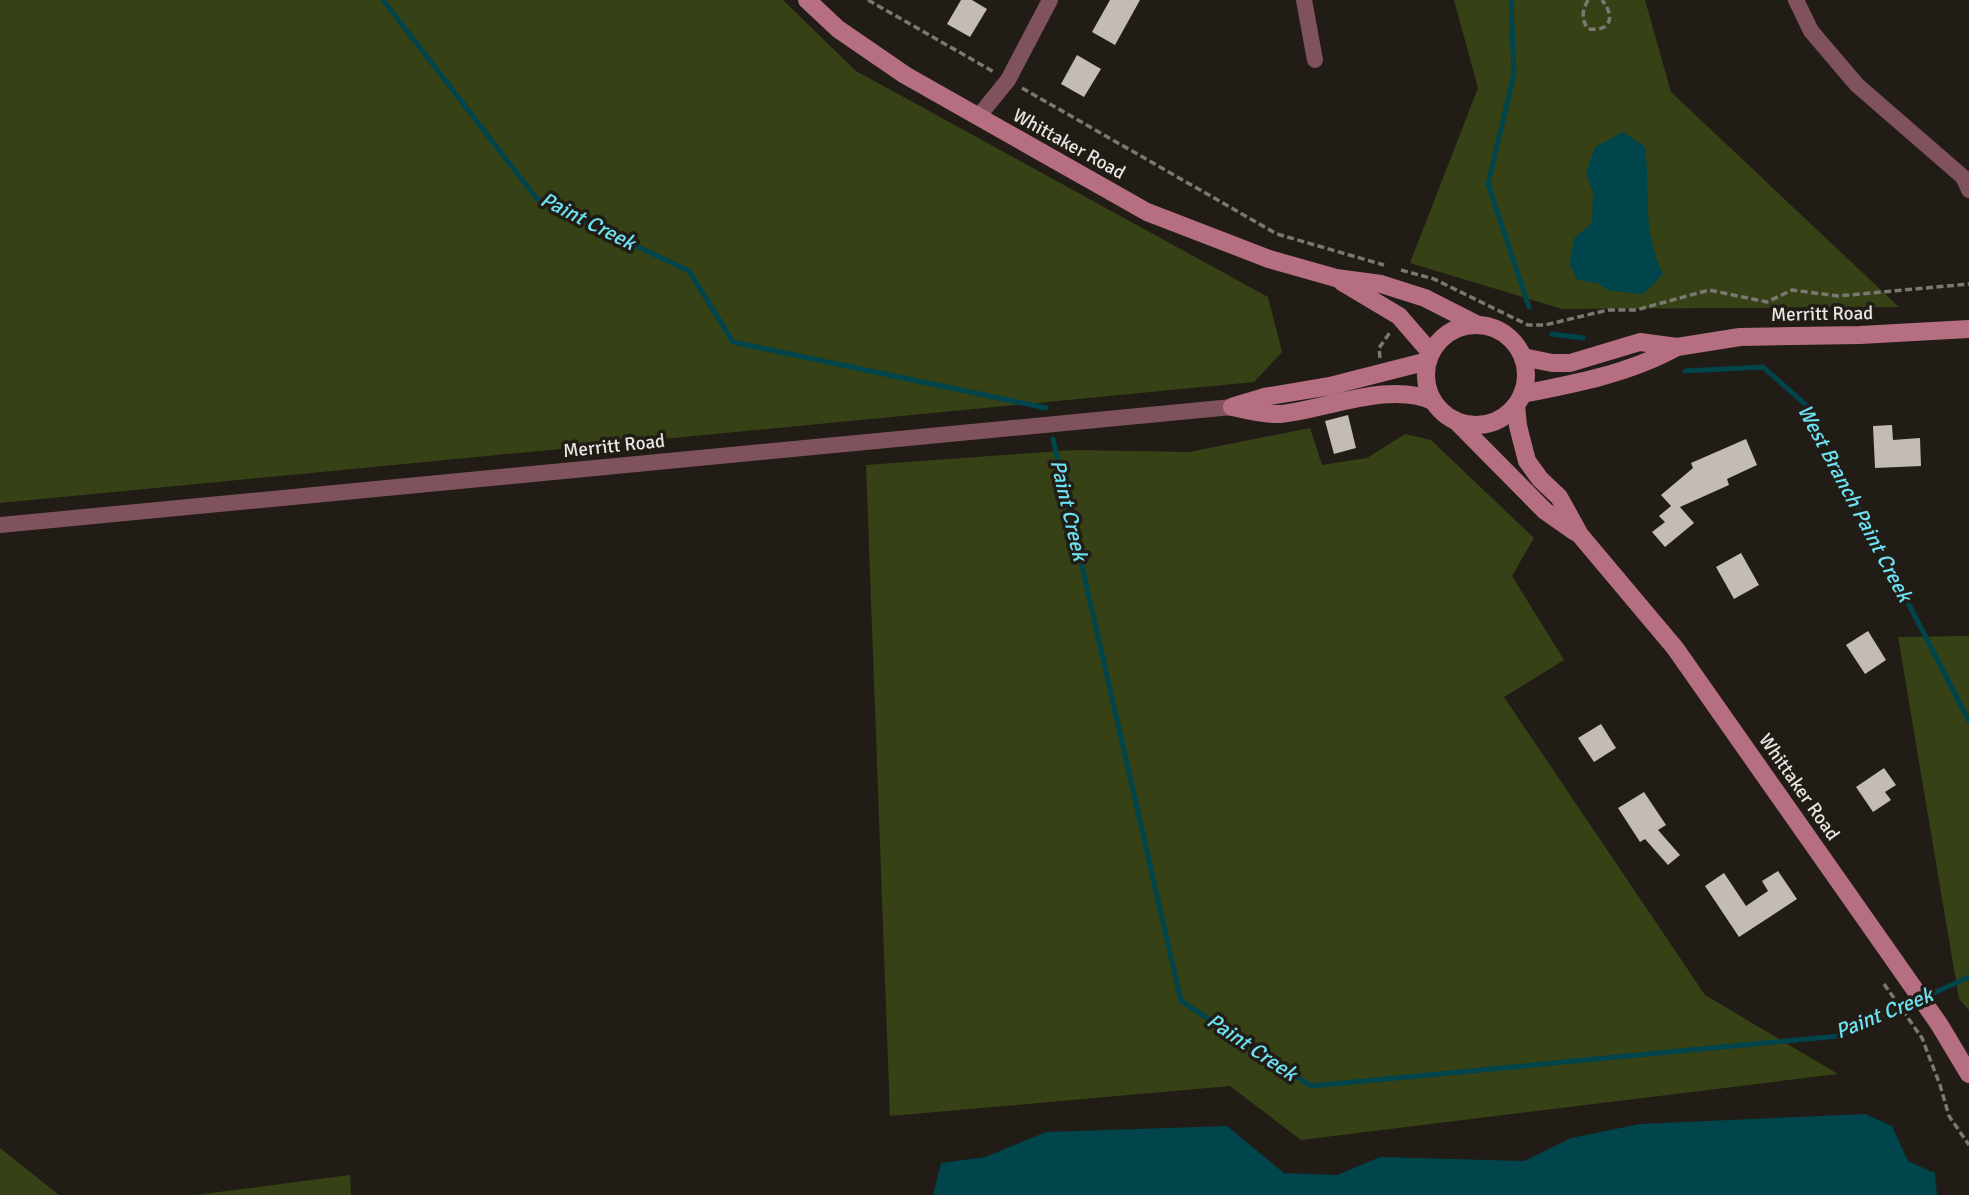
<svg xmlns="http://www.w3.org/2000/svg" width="1969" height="1195" viewBox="0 0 1969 1195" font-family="Signika,sans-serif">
<rect width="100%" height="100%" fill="#211c16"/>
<g fill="#364215">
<polygon points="0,0 783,0 856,71 1268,297 1282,352 1254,382 0,503"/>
<polygon points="1454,0 1645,0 1671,92 1899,307 1562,309 1410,263 1478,88"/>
<polygon points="1310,428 1322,465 1367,458 1405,434 1431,440 1534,538 1512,576 1564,660 1504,697 1705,995 1838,1074 1301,1140 1230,1086 890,1116 866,465 1074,450 1189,452"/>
<polygon points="1969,636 1969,1010 1959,999 1898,637"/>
<polygon points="0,1148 59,1195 0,1195"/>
<polygon points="350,1175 351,1195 195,1195"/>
</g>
<g fill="#00444c">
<path d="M1623 132 1645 147C1651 195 1641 228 1663 274L1643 294 1610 291 1597 283 1578 280 1569 264 1575 237 1592 223 1593 192 1586 173 1595 147Z"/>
<polygon points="1865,1114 1892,1126 1908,1161 1935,1173 1937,1195 933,1195 941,1163 985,1157 1046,1132 1227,1126 1284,1173 1337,1175 1380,1157 1524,1161 1571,1138 1640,1124"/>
</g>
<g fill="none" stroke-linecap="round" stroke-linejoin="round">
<g stroke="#00444c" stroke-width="5">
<polyline points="383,0 537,199 689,271 733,342 1046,408"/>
<polyline points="1511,0 1514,74 1488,184 1529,307"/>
<polyline points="1552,334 1583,338"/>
<polyline points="1685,371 1763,367 1806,405 1969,721"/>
<polyline points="1053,439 1181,1001 1311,1086 1839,1036 1969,977"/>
</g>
</g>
<g fill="#c2bcb4">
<polygon points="961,0 972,0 987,9 970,37 947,24"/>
<polygon points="1110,0 1140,0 1115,45 1092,32"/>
<polygon points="1077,55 1101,69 1084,97 1061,84"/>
<polygon points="1348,415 1356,448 1334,454 1325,421"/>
<polygon points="1892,425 1893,440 1920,438 1921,466 1875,468 1873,426"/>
<polygon points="1746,439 1757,465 1727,479 1729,485 1680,507 1694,523 1665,547 1652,532 1665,522 1659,516 1671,506 1661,495 1693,468 1691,463"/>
<polygon points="1741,553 1759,585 1734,599 1716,567"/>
<polygon points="1868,631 1886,660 1865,674 1846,645"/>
<polygon points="1601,724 1616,748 1594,762 1578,738"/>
<polygon points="1884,768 1896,785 1885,792 1891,800 1873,812 1856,787"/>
<polygon points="1644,792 1666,825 1658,830 1680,855 1668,865 1645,839 1640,842 1618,808"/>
<polygon points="1778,871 1797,899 1739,937 1705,886 1724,873 1746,906 1768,891 1762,881"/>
</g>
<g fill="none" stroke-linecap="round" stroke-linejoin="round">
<g stroke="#7b7772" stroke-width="3.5" stroke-dasharray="7 3.5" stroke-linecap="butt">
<polyline points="868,0 994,72"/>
<path d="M1588 0C1582 11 1581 19 1588 29 1612 32 1615 16 1602 0"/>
<polyline points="1022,88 1277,234 1384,265"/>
<polyline points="1401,270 1434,279 1528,325 1545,325 1608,310 1636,310 1709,290 1767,302 1792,290 1838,296 1969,284"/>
<polyline points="1380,358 1379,348 1391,331"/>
<polyline points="1884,984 1922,1038 1940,1085 1949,1116 1969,1145"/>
</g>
<g stroke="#7f525d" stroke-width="16">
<polyline points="1304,0 1315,60"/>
<polyline points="1796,0 1811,31 1857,85 1963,177 1969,190"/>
<polyline points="978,117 1008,80 1050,0"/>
<polyline points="0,525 1232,407"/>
</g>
<g stroke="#b66f81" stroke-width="18">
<polyline points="807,0 838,29 905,75 1147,212 1269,259 1336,278 1381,284 1425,298 1478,325"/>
<polyline points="1342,282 1399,316 1431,353"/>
<circle cx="1476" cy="375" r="50"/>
<polyline points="1523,357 1552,363 1570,363 1640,342 1677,347 1740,337 1860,335 1969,329"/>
<path d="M1522 394C1574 384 1631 373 1677 347"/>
<polyline points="1516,405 1518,426 1527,461 1540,479 1559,497 1580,535 1675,648 1939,1024 1969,1074"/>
<polyline points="1234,406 1264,397 1330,386 1428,361"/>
<path d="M1232 407C1247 410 1265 415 1280 414 1327 409 1390 381 1433 401"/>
<polyline points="1455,420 1545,511 1575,532"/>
</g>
</g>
<g text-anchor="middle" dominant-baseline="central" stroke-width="7" stroke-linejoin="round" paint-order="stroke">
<g font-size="19" fill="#e9e5e1" stroke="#211c16">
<text transform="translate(1069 144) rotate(29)">Whittaker Road</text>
<text transform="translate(1822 314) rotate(-1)">Merritt Road</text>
<text transform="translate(614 446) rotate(-6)">Merritt Road</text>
<text transform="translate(1799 787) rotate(55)">Whittaker Road</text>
</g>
<g font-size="21" font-style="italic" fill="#6de2f2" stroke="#211c16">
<text transform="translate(588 221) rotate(27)">Paint Creek</text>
<text transform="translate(1855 503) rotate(62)">West Branch Paint Creek</text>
<text transform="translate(1069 510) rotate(77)">Paint Creek</text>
<text transform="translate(1884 1013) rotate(-22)">Paint Creek</text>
<text transform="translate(1252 1047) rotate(34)">Paint Creek</text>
</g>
</g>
</svg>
